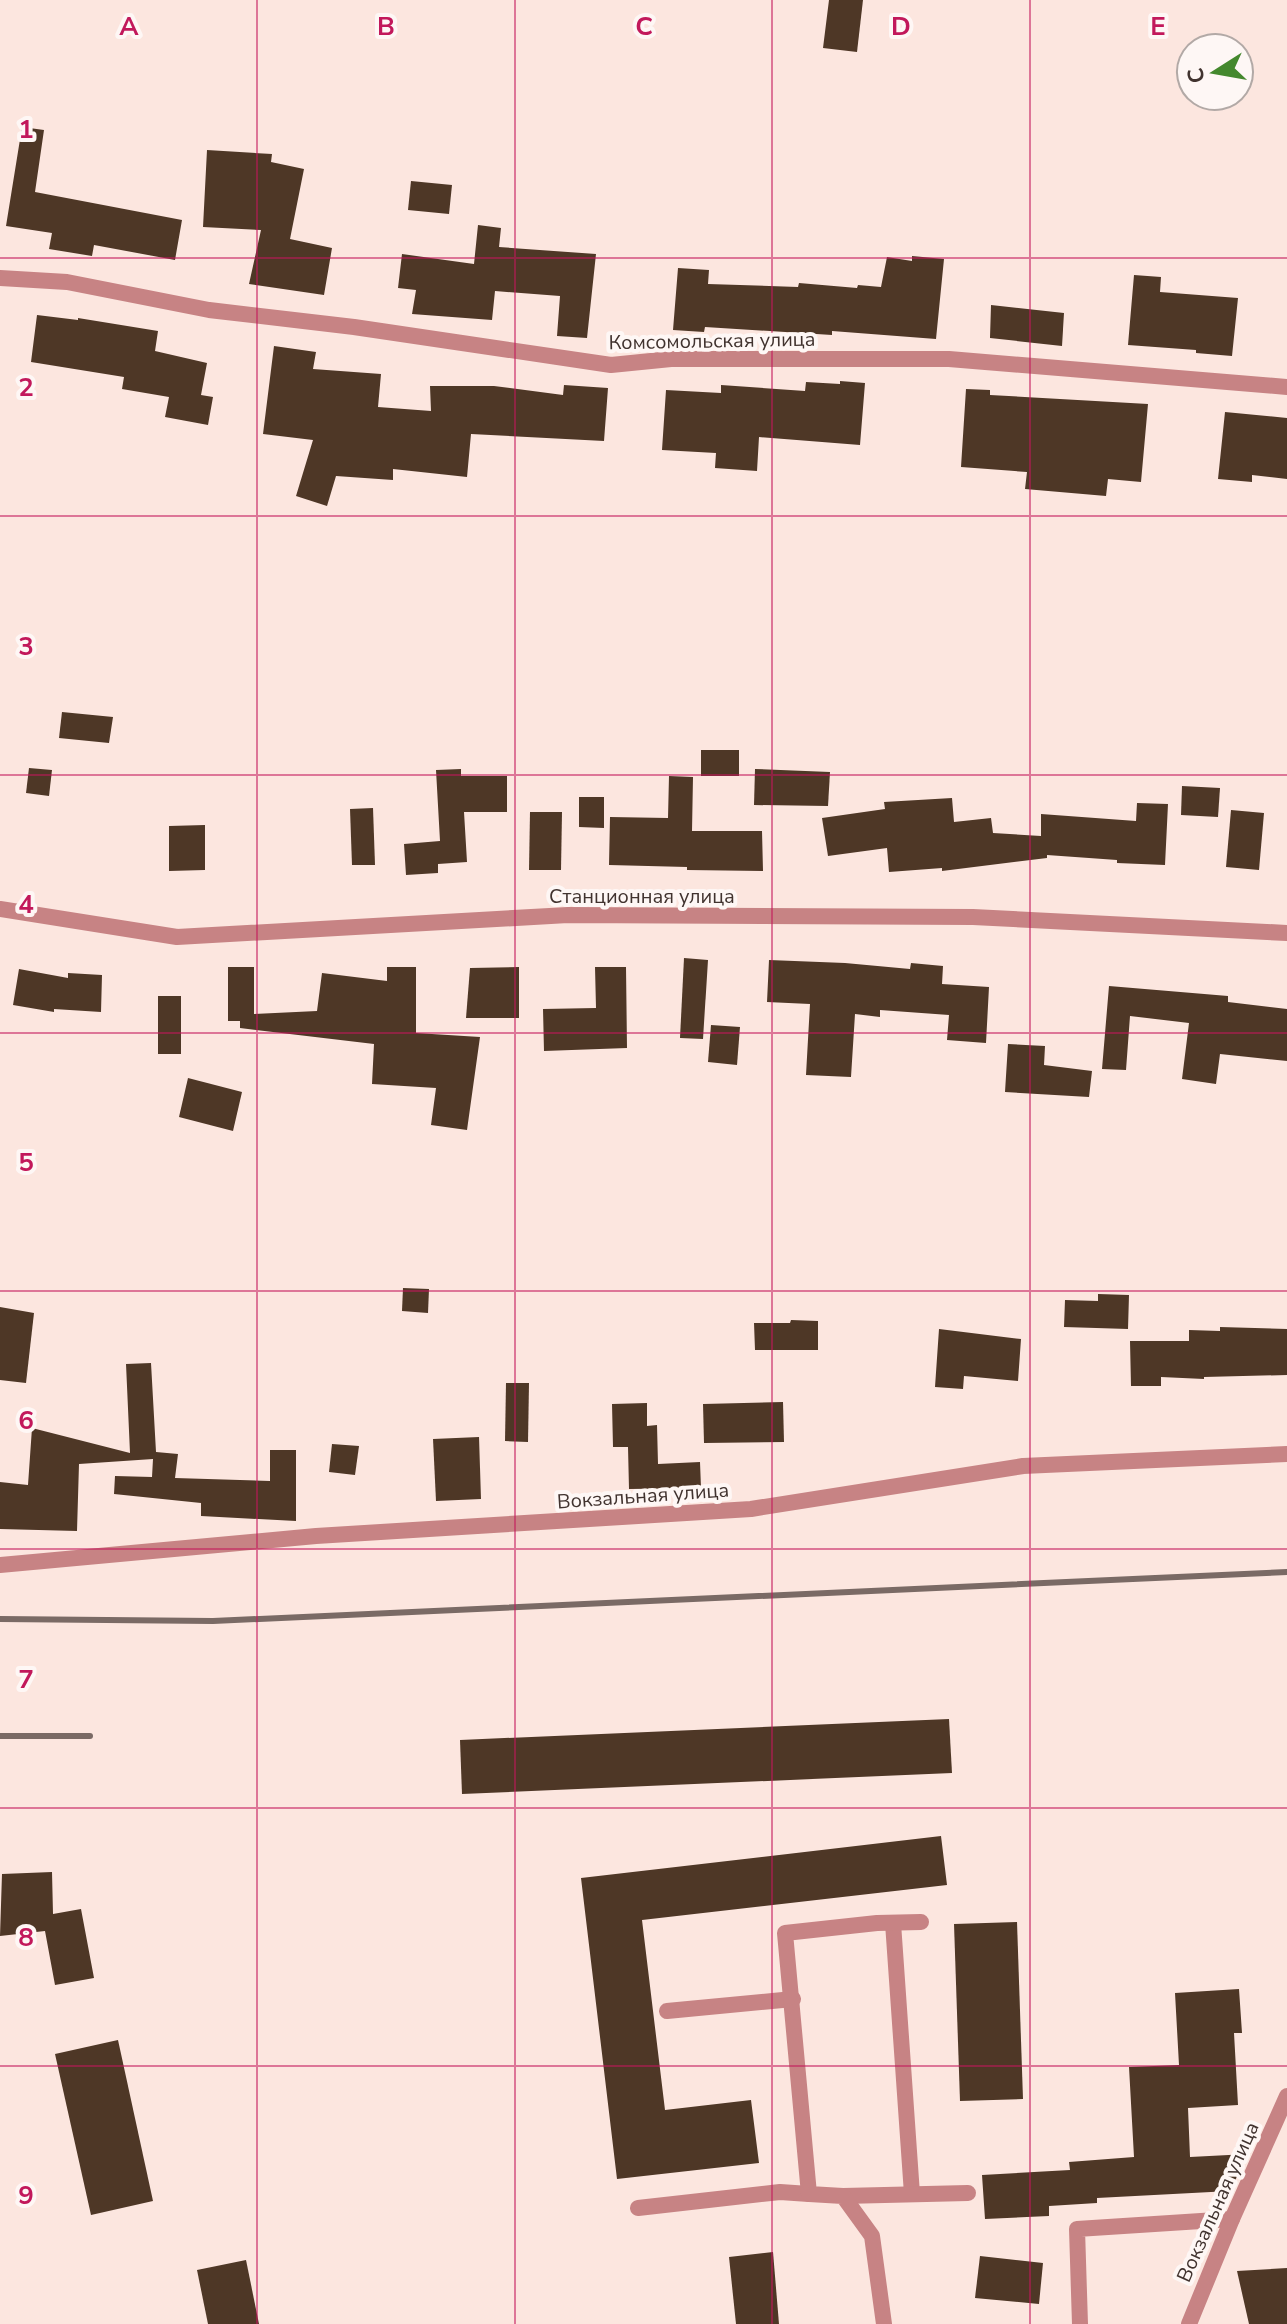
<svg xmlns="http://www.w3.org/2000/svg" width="1287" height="2324" viewBox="0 0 1287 2324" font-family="'Nunito Sans',sans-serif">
<rect width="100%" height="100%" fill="#fce6df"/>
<g fill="#4e3726">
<polygon points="829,0 863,0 857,52 823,48"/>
<polygon points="22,127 44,130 35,192 182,220 175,260 94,245 92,256 49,249 52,233 6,226"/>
<polygon points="207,150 272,154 271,162 304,169 290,239 332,248 324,295 249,284 261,230 203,227"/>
<polygon points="411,181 452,185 449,214 408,210"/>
<polygon points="478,225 501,228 499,247 596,254 587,338 557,336 560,296 495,291 492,320 412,314 416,290 398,288 402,254 474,264"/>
<polygon points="912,256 944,259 936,339 832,331 832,335 705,327 704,332 673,330 678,268 709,270 708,284 798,287 799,283 857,288 858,285 881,287 887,257 912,261"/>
<polygon points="1134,275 1161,277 1160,292 1238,298 1232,356 1196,353 1196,350 1128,345"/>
<polygon points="991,305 1064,313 1062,346 990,338"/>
<polygon points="37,315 78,320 78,318 158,331 155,351 207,363 201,395 213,397 208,425 165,417 169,397 122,389 124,377 31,362"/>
<polygon points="274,346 316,352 313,369 381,374 378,407 431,411 430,386 494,386 563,395 564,385 608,388 604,441 471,434 467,477 393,469 393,480 336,476 327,506 296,496 313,440 263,434"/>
<polygon points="840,381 865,383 860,445 759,437 757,471 715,468 716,453 662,450 666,390 721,393 721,385 805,391 806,382 840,384"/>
<polygon points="966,389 990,390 990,395 1148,404 1141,482 1108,479 1106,496 1025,489 1027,472 961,467"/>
<polygon points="1225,412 1287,418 1287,479 1252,475 1252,482 1218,479"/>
<polygon points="62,712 113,717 109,743 59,738"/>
<rect x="701" y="750" width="38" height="26"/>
<polygon points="29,768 52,770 49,796 26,793"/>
<polygon points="461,769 461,776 507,776 507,812 464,812 467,862 438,864 438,873 406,875 404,844 440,841 436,770"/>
<polygon points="755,769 830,772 828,806 754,805"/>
<polygon points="669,776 693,777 692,831 762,831 763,871 687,870 687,867 609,865 610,817 668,818"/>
<polygon points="1182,786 1220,788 1218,817 1181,815"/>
<polygon points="579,797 604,797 604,828 579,827"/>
<polygon points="952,798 954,822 991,818 993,833 1041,836 1041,814 1136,821 1137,803 1168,804 1165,865 1117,863 1117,860 1047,855 1047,858 942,871 942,868 889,872 887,848 828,856 822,818 885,809 884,802"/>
<polygon points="373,808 375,865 352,865 350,809"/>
<polygon points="1231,810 1264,813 1259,870 1226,867"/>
<polygon points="530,812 562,812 561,870 529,870"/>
<polygon points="205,825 205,870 169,871 169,826"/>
<polygon points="684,958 708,960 703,1039 680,1038"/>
<polygon points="769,960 845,963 910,969 911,963 943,966 942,984 989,987 986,1043 947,1040 949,1015 880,1010 880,1017 855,1014 851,1077 806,1075 810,1004 767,1002"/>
<polygon points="228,967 254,967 254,1014 317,1011 322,973 387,981 387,967 416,967 416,1033 480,1037 467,1130 431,1125 436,1088 372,1084 374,1044 240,1028 240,1021 228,1021"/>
<polygon points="519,967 519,1018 466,1018 470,968"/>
<polygon points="595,967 626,967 627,1048 544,1051 543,1009 596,1008"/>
<polygon points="19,969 68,978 68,973 102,975 101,1012 54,1009 54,1012 13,1005"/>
<polygon points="1109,986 1228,996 1228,1002 1287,1009 1287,1061 1220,1054 1216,1084 1182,1079 1189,1023 1130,1016 1126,1070 1102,1069"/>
<rect x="158" y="996" width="23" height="58"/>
<polygon points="711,1025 740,1027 737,1065 708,1062"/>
<polygon points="1008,1044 1045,1046 1044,1065 1092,1071 1089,1097 1005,1092"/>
<polygon points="188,1078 242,1092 233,1131 179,1117"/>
<polygon points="403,1288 429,1289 428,1313 402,1311"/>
<polygon points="1098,1294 1129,1295 1128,1329 1064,1327 1065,1300 1098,1301"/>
<polygon points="0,1307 34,1313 26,1383 0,1380"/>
<polygon points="791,1320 818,1321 818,1350 755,1350 754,1323 790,1323"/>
<polygon points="1220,1327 1287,1329 1287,1375 1204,1377 1204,1379 1161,1377 1161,1386 1131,1386 1130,1341 1189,1341 1189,1330 1220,1331"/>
<polygon points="939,1329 1021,1339 1018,1381 964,1376 963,1389 935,1387"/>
<polygon points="151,1363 156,1452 178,1454 175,1478 270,1481 270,1450 296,1450 296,1521 201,1516 201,1503 114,1494 115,1476 152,1477 153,1459 79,1464 77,1531 0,1529 0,1482 28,1485 32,1428 130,1453 126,1364"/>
<polygon points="506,1383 529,1383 528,1442 505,1441"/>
<polygon points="783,1402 784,1442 704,1443 703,1404"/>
<polygon points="647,1403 647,1426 657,1425 658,1464 700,1462 701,1488 629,1489 628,1447 613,1447 612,1404"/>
<polygon points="479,1437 481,1499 436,1501 433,1439"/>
<polygon points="332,1444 359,1446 355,1475 329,1472"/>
<polygon points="949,1719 952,1773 462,1794 460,1740"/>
<polygon points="941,1836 947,1885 642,1920 665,2110 751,2100 759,2163 617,2179 581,1878"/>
<polygon points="52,1872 53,1914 81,1909 94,1978 55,1985 45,1931 0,1936 2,1874"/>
<polygon points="1017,1922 1023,2099 960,2101 954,1924"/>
<polygon points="1239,1989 1242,2033 1234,2033 1238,2105 1188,2108 1190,2157 1248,2154 1230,2191 1097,2198 1097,2203 1049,2206 1049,2216 985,2219 982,2175 1070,2170 1069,2162 1134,2157 1129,2067 1179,2065 1175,1993"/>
<polygon points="118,2040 153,2201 91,2215 55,2054"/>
<polygon points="773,2252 779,2324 736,2324 729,2257"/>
<polygon points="980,2256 1043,2263 1039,2304 975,2298"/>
<polygon points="246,2260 259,2324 208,2324 197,2270"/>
<polygon points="1287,2268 1287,2324 1249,2324 1237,2271"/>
</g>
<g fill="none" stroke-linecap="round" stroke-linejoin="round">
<g stroke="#c78384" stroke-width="16">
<polyline points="893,1923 912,2194"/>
<polyline points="667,2011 793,1999"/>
<polyline points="843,2196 968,2193"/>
<polyline points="638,2208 780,2192 809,2194"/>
<polyline points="884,2324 872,2236 843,2196 809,2194 785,1933 877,1923 921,1922"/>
<polyline points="1080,2324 1077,2229 1232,2219"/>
<polyline points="1189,2324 1232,2219 1287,2096"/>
</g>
<g stroke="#c78384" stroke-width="16">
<polyline points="0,278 67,282 209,310 354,327 611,365 671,359 949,359 1287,387"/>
<polyline points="0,909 177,937 568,915 973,917 1287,933"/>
<polyline points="0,1565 316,1536 751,1509 1023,1466 1287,1454"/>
</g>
<g stroke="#7a6a65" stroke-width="6">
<polyline points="0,1619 213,1621 1287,1572"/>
<polyline points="0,1736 90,1736"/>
</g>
</g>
<path fill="none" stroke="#c2185b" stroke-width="2" stroke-opacity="0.55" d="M257 0V2324M515 0V2324M772 0V2324M1030 0V2324M0 258H1287M0 516H1287M0 775H1287M0 1033H1287M0 1291H1287M0 1549H1287M0 1808H1287M0 2066H1287"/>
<g text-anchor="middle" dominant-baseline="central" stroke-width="8" stroke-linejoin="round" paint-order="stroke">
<g font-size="20" fill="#41332f" stroke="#fef7f5">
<text transform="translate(712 341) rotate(-1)">Комсомольская улица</text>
<text x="642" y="896">Станционная улица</text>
<text transform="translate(643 1496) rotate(-4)">Вокзальная улица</text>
<text transform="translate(1218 2202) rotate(-66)">Вокзальная улица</text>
</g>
</g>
<g font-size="26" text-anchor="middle" font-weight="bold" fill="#c2185b" stroke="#fef7f5" stroke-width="8" stroke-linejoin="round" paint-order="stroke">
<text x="129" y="35">A</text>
<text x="386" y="35">B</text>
<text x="644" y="35">C</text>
<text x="901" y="35">D</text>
<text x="1158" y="35">E</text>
<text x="26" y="138">1</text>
<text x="26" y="396">2</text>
<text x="26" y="655">3</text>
<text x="26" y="913">4</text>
<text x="26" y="1171">5</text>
<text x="26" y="1429">6</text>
<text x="26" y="1688">7</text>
<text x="26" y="1946">8</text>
<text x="26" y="2204">9</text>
</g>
<g transform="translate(1215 72) rotate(259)"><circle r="38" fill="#fef7f5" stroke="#b2a9a6" stroke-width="2"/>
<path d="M0-6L14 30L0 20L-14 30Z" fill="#44882d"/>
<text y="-12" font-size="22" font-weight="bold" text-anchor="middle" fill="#41332f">С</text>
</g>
</svg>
